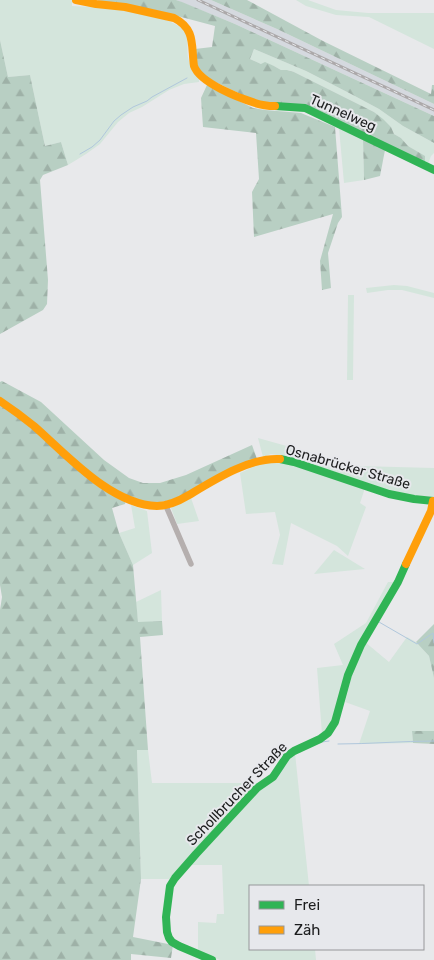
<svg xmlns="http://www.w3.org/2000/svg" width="434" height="960" viewBox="0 0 434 960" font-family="Rubik,sans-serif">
<defs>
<pattern id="forest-firs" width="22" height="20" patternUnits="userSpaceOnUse" patternTransform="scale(1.25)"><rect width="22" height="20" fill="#b8cfc3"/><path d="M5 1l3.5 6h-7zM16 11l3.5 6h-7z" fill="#9eb1a7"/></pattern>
</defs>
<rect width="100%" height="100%" fill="#e8e9eb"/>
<polygon fill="#d5d9df" points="176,0 211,0 277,29 434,104 434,116 235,24"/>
<g fill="#d4e5dc">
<path d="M0 0H72V6C85 7 98 6 111 8 127 10 180 18 186 34 189 43 186 53 189 61 191 67 195 73 199 78V82L184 84 169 90 142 107 129 113 118 122 100 144 86 154 68 165 61 142 45 146 30 75 8 77 0 40Z"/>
<polygon points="296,0 308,0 336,10 368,13 434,13 434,49 369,17 336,15 306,6"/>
<polygon points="254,49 306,71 351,94 379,109 403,126 434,143 434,153 431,156 428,164 425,162 424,156 408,146 401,138 394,134 391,127 374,112 294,72 287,70 281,70 274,66 261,64 250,59"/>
<polygon points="339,128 363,139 364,180 344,183"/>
<polygon points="394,285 407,286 434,293 434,298 402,290 388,290 367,293 366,288"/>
<polygon points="348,295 354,295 353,380 347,380"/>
<polygon points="258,438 358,466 434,468 434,497 412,495 385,489 295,458 271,454 263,457"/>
<polygon points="277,462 292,463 365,488 360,503 366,507 348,556 337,546 291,523 283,565 272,564 280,535 275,512 246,514 240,473 262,463"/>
<polygon points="191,498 199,521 177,524 171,508"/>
<polygon points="131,505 147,511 152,553 133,565 119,533 135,528"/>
<polygon points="334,550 365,569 314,574"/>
<polygon points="388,582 395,582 360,642 337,711 327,731 322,734 317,668 343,665 334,644 366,623"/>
<polygon points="161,590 162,621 138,623 136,602"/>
<polygon points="407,637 416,642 429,656 434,678 434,731 412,731 413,743 359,744 370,711 345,702 352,675 365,642 389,662"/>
<polygon points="137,750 148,750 152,783 259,783 170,879 141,879"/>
<polygon points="295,753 309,886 250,886 250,949 315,949 316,960 220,960 198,952 198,922 216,923 217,914 224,914 222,865 190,865"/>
</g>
<g fill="url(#forest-firs)">
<path d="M96 0H176L182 2 235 24 434 116V143L403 126 379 109 351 94 306 71 254 49 250 59 261 64 265 62 274 66 281 70H287L294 72 374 112 383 119 391 127 394 134 401 138 408 146 425 156V162L308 107 257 102 205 77C196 67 196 62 195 49L212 47 215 26 155 10Z"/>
<polygon points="211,0 247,0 323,41 431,94 432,85 434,85 434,104 277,29"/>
<polygon points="0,40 8,77 30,75 45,146 61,142 68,165 43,175 40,180 48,280 47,304 43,310 0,334"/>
<polygon points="207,85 253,108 265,110 301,113 335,127 342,217 338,223 328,253 331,288 322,290 320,261 333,214 254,237 252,192 259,179 256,133 203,127 201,98"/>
<polygon points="363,139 385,150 380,176 364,180"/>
<path d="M2 381 41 402 104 460 129 478 143 483H160L186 475 252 445 257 459 176 498C156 505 146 503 127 495L125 504 112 508 119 533 133 565 138 622 162 621 163 635 140 637 148 750H137L141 879 133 937 173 945 171 958 131 954V960H0V610L2 597 0 585V382Z"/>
<polygon points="434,624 434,678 429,656 416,642"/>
<polygon points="412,731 434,731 434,744 413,743"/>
</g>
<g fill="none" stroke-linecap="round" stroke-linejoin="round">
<g stroke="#b0c7dc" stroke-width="1">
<polyline points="80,154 92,147 100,140 114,121 121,115 133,107 147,101 152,97 187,78"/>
<polyline points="379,622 417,644 433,633 434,643"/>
<polyline points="322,742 329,741"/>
<path d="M338 744C370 744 402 741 434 741"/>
<polyline points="278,776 284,767"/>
</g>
<polyline stroke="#b5afae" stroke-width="5.5" points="166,506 191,564"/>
<g stroke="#30b455" stroke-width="8">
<polyline points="275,106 305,108 434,170"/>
<polyline points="280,459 294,462 389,494 414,499 434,501"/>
<polyline points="212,960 179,946 172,942 169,938 167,932 166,917 170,886 175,878 196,854 257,788 273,777 287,756 294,751 320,739 328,733 335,722 348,675 361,645 398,582 406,564"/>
</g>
<g stroke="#ff9f0a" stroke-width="8">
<path d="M76 0 96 4 125 7 174 18C196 29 191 46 194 66 200 83 239 98 255 103 261 105 268 106 275 106"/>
<path d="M0 401C12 409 23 417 34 426 66 454 111 505 157 506 168 506 179 501 189 495 214 480 250 457 280 459"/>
<polyline points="406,564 431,511 433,501"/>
</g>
<defs>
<polyline id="rail" points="198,0 434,110"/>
</defs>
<use href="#rail" stroke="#aca9aa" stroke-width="3"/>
<use href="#rail" stroke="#e7e8ec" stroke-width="1" stroke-dasharray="4" stroke-linecap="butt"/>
</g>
<g text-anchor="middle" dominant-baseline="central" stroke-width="4" stroke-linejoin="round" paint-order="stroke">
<g font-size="14" fill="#1c1d1e" stroke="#e7e8ec">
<text transform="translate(343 113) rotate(24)">Tunnelweg</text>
<text transform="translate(348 467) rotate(16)">Osnabrücker Straße</text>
<text transform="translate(237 794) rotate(-46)">Schollbrucher Straße</text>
</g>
</g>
<rect x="249" y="885" width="175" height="65" fill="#e7e8ec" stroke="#96979a"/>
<rect x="259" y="901" width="25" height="8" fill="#30b455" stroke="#96979a"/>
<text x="294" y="910" font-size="15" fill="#1c1d1e">Frei</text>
<rect x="259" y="926" width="25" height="8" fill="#ff9f0a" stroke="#96979a"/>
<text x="294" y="935" font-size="15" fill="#1c1d1e">Zäh</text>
</svg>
